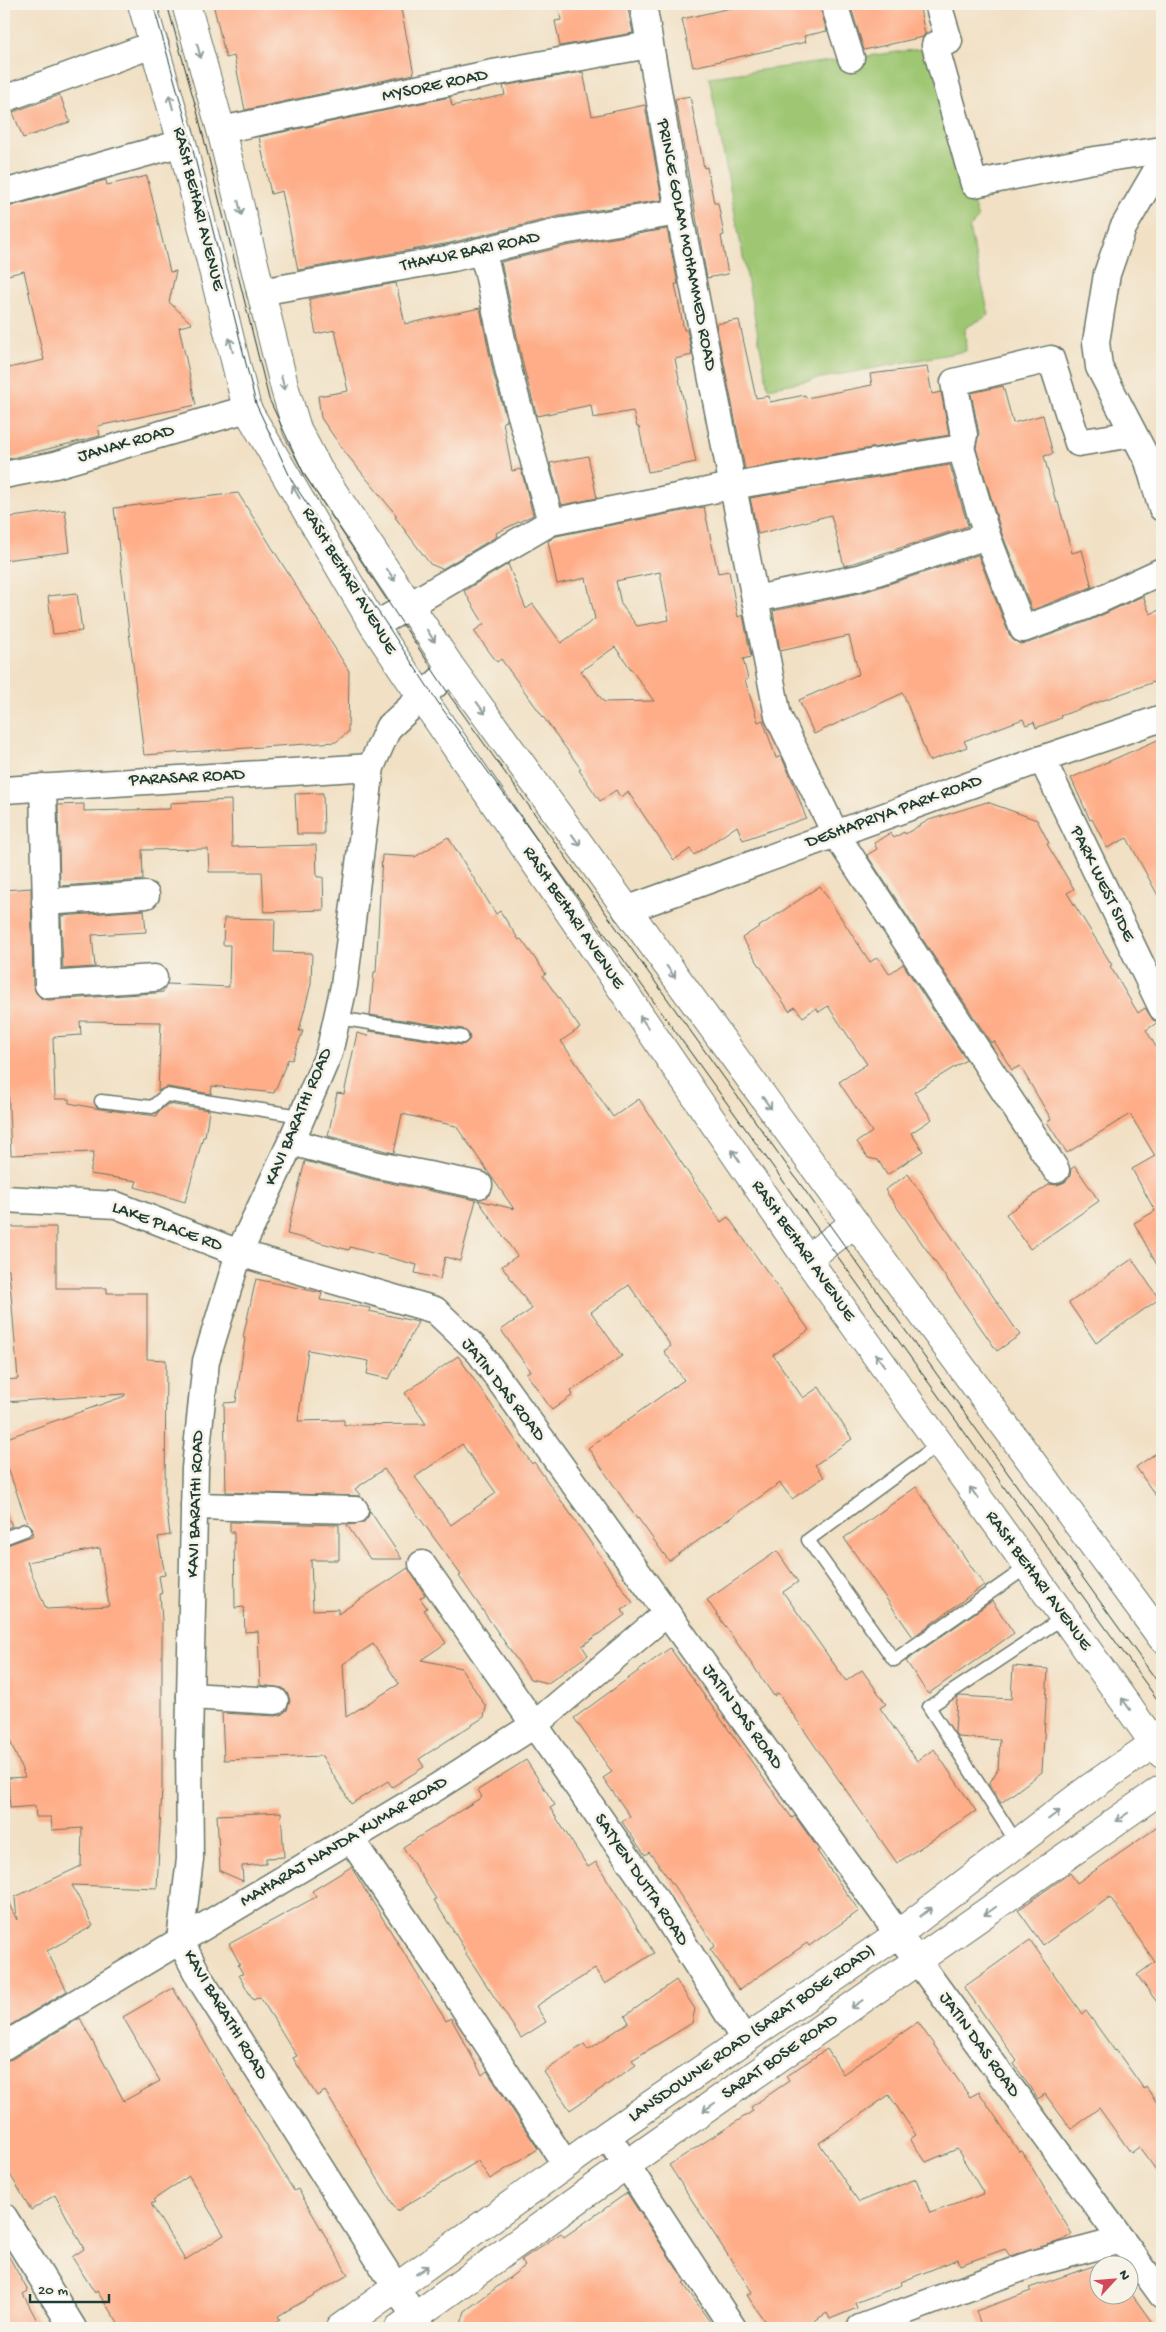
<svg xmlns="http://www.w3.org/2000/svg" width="1166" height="2332" viewBox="0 0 1166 2332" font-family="'Gochi Hand',sans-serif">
<rect width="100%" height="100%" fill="#f7f3e8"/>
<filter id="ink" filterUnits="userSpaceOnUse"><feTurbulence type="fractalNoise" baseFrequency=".02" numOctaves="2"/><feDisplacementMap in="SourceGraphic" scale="10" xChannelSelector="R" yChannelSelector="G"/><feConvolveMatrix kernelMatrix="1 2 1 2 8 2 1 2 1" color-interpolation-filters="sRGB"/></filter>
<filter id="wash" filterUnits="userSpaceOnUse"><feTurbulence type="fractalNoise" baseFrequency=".0096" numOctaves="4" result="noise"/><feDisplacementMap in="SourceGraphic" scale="20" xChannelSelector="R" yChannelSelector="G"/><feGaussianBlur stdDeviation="1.12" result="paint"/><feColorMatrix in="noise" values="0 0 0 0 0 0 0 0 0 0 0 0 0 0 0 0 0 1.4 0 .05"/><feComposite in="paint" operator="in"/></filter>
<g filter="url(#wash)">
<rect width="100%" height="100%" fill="#f1e0c4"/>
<polygon fill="#9fc773" stroke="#5f8254" points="928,48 978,219 969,228 989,315 965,328 966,351 768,388 709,77"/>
<g id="blocks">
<g fill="#fead88" fill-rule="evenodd">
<polygon points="213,4 400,4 414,74 245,110 234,56 226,58"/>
<polygon points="558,4 627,4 633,33 560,46 555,21 561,20"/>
<polygon points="748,4 819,4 827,31 804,36 806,42 693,67 682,19"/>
<polygon points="850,4 919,4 925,34 923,37 864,50"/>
<polygon points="583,72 592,116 645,105 662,200 560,216 450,243 298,270 282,191 271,194 259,137 450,97 452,106 505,95 503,86"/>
<polygon points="60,95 70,122 23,138 13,112"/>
<polygon points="690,96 704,168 707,167 714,203 718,203 724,235 721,236 728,274 707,278 675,99"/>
<polygon points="147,176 170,272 176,271 169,302 192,324 179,327 196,405 98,426 100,436 4,460 4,369 44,360 24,271 4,276 4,208 106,180 107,185"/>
<polygon points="667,229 678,284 675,284 684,330 687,330 692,355 675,359 696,462 648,472 639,427 637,427 633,411 593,418 591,405 537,416 524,369 501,262 566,246"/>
<polygon points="396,283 405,324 480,308 494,376 507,421 503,422 512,471 521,469 533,515 496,533 497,536 442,569 430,564 395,517 397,516 344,451 321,418 318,396 348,391 335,330 316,334 309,299"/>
<polygon points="739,320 756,398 769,396 770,402 805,395 806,398 872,385 870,374 927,367 932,394 941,392 949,435 745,469 716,324"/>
<polygon points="1003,386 1013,423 1043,415 1053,454 1044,456 1056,502 1058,502 1072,553 1082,550 1092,587 1032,610 1001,531 976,448 979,433 971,393"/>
<polygon points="588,456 597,498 562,505 550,463"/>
<polygon points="950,465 968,526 844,566 831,515 758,534 750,498"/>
<polygon points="238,493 349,671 348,732 336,742 144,755 114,508"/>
<path d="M704 507 718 573 729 571 738 617 743 615 751 657 743 659 748 679 745 680 758 722 763 720 776 758 781 756 793 782 806 818 743 840 737 826 694 855 690 849 674 860 628 792 620 797 616 790 600 801 579 770 581 769 501 659 497 662 474 631 484 624 464 591 508 564 526 609 533 604 561 643 595 619 586 578 557 584 548 541 556 536ZM660 572 669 620 637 626 621 604 616 581ZM615 647 654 701 604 702 581 671Z"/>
<polygon points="65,510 70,552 4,560 4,518"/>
<polygon points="978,555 1009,634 1013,640 1020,644 1028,643 1091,620 1143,596 1150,614 1162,609 1162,679 1060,716 1061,718 1036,728 1034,722 1026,725 1023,719 964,741 967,747 929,761 903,693 814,734 799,700 859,674 849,636 780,651 773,611 864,592"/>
<polygon points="77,593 82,631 53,634 48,596"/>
<polygon points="1162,738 1162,903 1127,838 1107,848 1092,819 1090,820 1071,778"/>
<polygon points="323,793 324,834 297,834 295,794"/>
<polygon points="231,800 232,847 316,845 317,877 323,877 324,910 264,912 262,872 209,872 208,849 142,850 143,880 60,886 58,805 84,804 84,811 170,809 170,803"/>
<polygon points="987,802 1037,820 1049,843 1047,844 1074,889 1067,893 1112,965 1110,966 1138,1013 1145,1008 1153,1020 1158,1022 1146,1030 1162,1057 1162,1274 1134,1223 1155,1211 1132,1169 1155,1156 1130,1114 1067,1153 1047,1122 1051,1119 1020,1066 1012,1070 994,1041 991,1043 867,855 877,849 874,843 890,833 894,838 904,832 905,834 929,820"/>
<polygon points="448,837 496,914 500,911 519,940 521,939 546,974 543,976 580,1028 561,1041 613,1117 639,1099 721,1222 728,1217 809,1330 773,1355 803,1398 819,1387 852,1439 815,1465 824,1477 792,1499 780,1483 669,1561 638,1518 637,1519 588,1448 684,1380 664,1351 671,1346 629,1285 591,1312 622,1356 571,1391 573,1395 552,1410 526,1373 530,1371 501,1330 532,1309 502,1266 517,1256 478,1200 514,1209 456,1126 402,1114 394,1153 328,1136 337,1093 344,1094 357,1033 368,1036 369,1031 461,1045 465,1044 470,1039 469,1034 463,1029 370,1015 374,972 376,972 382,855 415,857"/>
<polygon points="820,886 870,962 878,957 889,974 903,964 966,1060 914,1092 932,1119 911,1133 923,1151 887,1175 878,1160 868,1158 857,1142 872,1132 839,1082 867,1064 828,1006 819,1012 816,1008 803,1017 795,1007 789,1011 742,938"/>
<polygon points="31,888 33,985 36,993 42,999 49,1000 155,993 163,992 167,984 229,987 230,945 223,945 224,918 275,919 274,952 312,953 311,984 299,1031 303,1031 292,1060 288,1059 274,1093 212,1086 211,1094 167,1087 158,1091 161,1022 80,1021 81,1035 53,1037 55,1099 69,1099 69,1103 100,1109 157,1116 157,1113 168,1104 209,1110 205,1137 203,1137 185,1202 135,1187 137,1181 90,1174 94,1152 11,1155 6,1039 4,1039 4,890"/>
<polygon points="144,910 146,932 92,935 95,967 63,969 61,916"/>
<polygon points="305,1161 375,1180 476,1200 460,1261 445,1257 440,1279 415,1273 417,1265 350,1247 349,1250 287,1234"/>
<polygon points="1075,1166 1099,1201 1030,1249 1006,1214 1050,1184 1057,1185 1065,1182 1070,1176 1071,1169"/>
<polygon points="908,1174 1020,1335 997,1351 885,1190"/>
<path d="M4 1227H56V1288H107V1293H147V1359L166 1360 165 1496 170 1535 158 1537 165 1575 159 1576 162 1594H160L162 1621V1787L157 1888 72 1885 93 1926 47 1951 67 1991 4 2029V1894L17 1920 15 1897 81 1866 82 1828 52 1830 51 1817H36L35 1806 10 1808 8 1778 25 1777 4 1726V1546L32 1536 33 1531 32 1527 27 1522 4 1457V1439L125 1396V1394L4 1402V1380L18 1379 9 1270H4ZM100 1548 109 1606 46 1609 27 1562Z"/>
<polygon points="1132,1259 1159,1299 1096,1343 1069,1303"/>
<path d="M256 1279 322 1293 320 1300 370 1308 369 1311 418 1322 389 1379 367 1374 369 1361 308 1350 298 1421 344 1420V1425L426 1424 405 1393 458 1356 532 1464 534 1462 633 1603 622 1610 625 1615 582 1646 588 1655 548 1683 530 1679 459 1576 461 1575 384 1469 355 1489 361 1496 226 1492 224 1403 236 1402 245 1338 243 1337ZM462 1444 496 1493 451 1525 415 1477Z"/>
<polygon points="1162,1449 1162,1505 1136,1467"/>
<polygon points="916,1487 984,1585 913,1637 844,1538"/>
<polygon points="4,1508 12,1526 4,1529"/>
<polygon points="370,1511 402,1559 370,1559 347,1525 363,1523 368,1517"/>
<path d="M230 1522 339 1525V1560H311L313 1610 338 1609V1614L408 1568 425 1595 420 1598 427 1608 424 1610 446 1643 421 1660 461 1668 486 1707 484 1717 419 1759 424 1767 392 1787 388 1781 351 1804 322 1756 224 1760 222 1713 275 1716 281 1715 287 1710 290 1701 288 1694 283 1688 260 1685 258 1631 245 1632 244 1607 235 1608 234 1532H230ZM373 1644 399 1684 346 1717 343 1664Z"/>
<polygon points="777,1551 798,1582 783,1592 846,1681 862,1670 886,1704 880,1708 917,1761 934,1749 976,1811 897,1863 778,1693 774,1696 707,1600"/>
<polygon points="992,1601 1014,1633 928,1694 906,1661"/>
<polygon points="670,1648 792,1818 795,1816 819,1850 817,1851 859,1911 809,1946 807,1943 739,1990 710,1949 715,1946 669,1879 649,1852 645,1855 622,1822 630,1816 603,1778 612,1772 574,1718"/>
<polygon points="1013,1666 1048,1669 1042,1772 1001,1803 989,1784 998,1769 1000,1740 958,1737 955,1733 957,1698 960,1696 1011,1699"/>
<polygon points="526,1760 555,1805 550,1808 588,1867 596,1862 654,1953 605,1984 595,1969 536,2006 546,2022 521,2038 463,1949 464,1948 434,1900 436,1899 403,1847 482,1797 478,1790"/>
<polygon points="281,1812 284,1857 266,1858 266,1864 242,1866 243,1881 220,1871 217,1815"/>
<polygon points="1162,1824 1162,2009 1137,1975 1155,1962 1110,1897 1043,1945 1018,1910 1070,1873 1077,1883"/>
<polygon points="351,1867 446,2021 451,2018 482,2075 487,2071 538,2149 490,2179 478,2161 397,2211 325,2091 317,2096 293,2058 297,2056 260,1997 253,2000 239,1975 243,1974 238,1965 240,1964 229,1944 316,1897 312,1891"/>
<polygon points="1030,1940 1082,2014 1086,2011 1115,2051 1116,2050 1144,2089 1146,2087 1162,2110 1162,2178 1139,2147 1131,2153 1099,2108 1071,2129 1045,2094 1038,2099 1014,2064 1017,2061 964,1987"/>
<polygon points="676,1980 695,2009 692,2023 632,2060 636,2065 570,2110 544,2072 584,2044 588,2050 629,2022 625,2016"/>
<path d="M173 1988 229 2084 294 2191 298 2189 348 2275 278 2316 280 2320 267 2328H121L97 2291 95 2293 72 2257 84 2249 55 2195 31 2210 4 2164V2061L12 2059 80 2018 124 2101 160 2081 123 2017ZM189 2176 224 2235 185 2260 151 2204 155 2202 153 2200Z"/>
<path d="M918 2022 970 2097 979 2092 1019 2152 1022 2151 1072 2234 1061 2241 1010 2256 1005 2249 960 2265 958 2259 901 2282 902 2285 855 2303 857 2308 830 2319 827 2313 803 2328H769L747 2295 752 2292 669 2165 753 2111 751 2107 789 2081 786 2076 827 2049 843 2074ZM889 2095 916 2135 910 2139 926 2162 957 2149 984 2194 930 2213 916 2179 859 2202 819 2143Z"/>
<polygon points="627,2193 685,2281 683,2283 714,2328 460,2328 465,2311 525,2266 521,2260 561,2233 564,2237"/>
<polygon points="4,2248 28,2291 23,2294 41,2328 4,2328"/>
<polygon points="1098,2264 1098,2294 1128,2294 1128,2289 1156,2328 982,2328 976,2311 1031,2291 1029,2288 1099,2264 1102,2264"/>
</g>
</g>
</g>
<g filter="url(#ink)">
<use href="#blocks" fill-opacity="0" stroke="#687666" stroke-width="1"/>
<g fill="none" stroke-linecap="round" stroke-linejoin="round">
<defs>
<g id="lane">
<polyline points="337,1018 462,1037"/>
<polyline points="101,1101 152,1107 166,1095 301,1116"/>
<polyline points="939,1444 808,1540 894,1660 1027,1567"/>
<polyline points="4,1538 25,1530"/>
<polyline points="1017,1843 929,1707 1064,1617"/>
</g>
<g id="street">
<polyline points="643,4 679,212 778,716 835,833 1056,1170"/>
<polyline points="834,4 851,58"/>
<polyline points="938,4 949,41 935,45 974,184 1088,161 1162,150"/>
<polyline points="4,99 155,44"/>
<polyline points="221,130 493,73 649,45"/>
<polyline points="1162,161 1123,228 1107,274 1096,342 1099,367 1148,461 1162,508"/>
<polyline points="4,193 182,143"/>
<polyline points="480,251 487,268 509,373 551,522"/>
<polyline points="260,292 453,258 563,231 679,212"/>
<polyline points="961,448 964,435 954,382 1051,359 1078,443 1133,434"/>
<polyline points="4,475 55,465 247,409"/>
<polyline points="755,599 859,578 987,536"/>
<polyline points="374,626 551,522 732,486 961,448 987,536 1023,629 1086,606 1162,571"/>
<polyline points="1042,759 1162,1008"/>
<polyline points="43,787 48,985 154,978"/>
<polyline points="4,790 371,767"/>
<polyline points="45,902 146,895"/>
<polyline points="626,910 1042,759 1162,718"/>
<polyline points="291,1142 378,1165 479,1185"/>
<polyline points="4,1199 116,1205 239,1253 435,1310 479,1352 898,1934 1162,2295"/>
<polyline points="194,1506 355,1510"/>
<polyline points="422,1564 645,1883 744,2039"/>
<polyline points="190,1696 275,1701"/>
<polyline points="350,1838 438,1968 566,2165"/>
<polyline points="4,2046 437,1787 534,1725 667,1613"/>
<polyline points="607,2135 733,2328"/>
<polyline points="4,2217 73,2328"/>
<polyline points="422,2328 200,1979 180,1940 190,1859 189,1744 195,1468 206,1361 239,1253 291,1142 329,1053 344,986 371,767 388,728 452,669"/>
<polyline points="860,2328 1035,2263 1122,2240"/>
</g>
<g id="secondary">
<polyline points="340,2328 607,2135 898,1934 1091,1787 1162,1738"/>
<polyline points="399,2328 626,2165 1162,1789"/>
</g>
<g id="primary">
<polyline points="142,4 182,143 247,409 374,626 421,696 807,1259 1162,1754"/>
<polyline points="186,4 221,130 285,389 297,429 318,469 452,669 855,1223 1162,1638"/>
<polyline points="807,1259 855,1223"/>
</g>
</defs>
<use href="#lane" stroke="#687666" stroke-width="15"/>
<use href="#street" stroke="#687666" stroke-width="29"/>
<use href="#secondary" stroke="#687666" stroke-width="30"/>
<use href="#primary" stroke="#687666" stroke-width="30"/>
<use href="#lane" stroke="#fff" stroke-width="12"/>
<use href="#street" stroke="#fff" stroke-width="26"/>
<use href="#secondary" stroke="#fff" stroke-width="28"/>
<use href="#primary" stroke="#fff" stroke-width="28"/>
<g stroke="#1f3d34" stroke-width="1">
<polyline points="153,4 184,114 256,404 292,481 439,704 1162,1706"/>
<polyline points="167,4 197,111 269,399 304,474 450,696 1162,1688"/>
</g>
</g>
<defs><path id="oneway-shaft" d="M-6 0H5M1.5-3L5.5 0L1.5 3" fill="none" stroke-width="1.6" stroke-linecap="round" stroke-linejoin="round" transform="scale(1.25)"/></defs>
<g stroke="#8f9e9a">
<use href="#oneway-shaft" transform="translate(199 51) rotate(75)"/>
<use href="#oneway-shaft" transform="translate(171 102) rotate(-105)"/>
<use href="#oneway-shaft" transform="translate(240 208) rotate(76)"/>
<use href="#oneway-shaft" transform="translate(231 345) rotate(-104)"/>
<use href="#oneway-shaft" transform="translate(283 383) rotate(75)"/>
<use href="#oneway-shaft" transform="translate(296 492) rotate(-120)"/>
<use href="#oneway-shaft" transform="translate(391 575) rotate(56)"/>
<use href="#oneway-shaft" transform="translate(431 636) rotate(57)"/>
<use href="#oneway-shaft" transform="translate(481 708) rotate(54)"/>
<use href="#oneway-shaft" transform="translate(576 840) rotate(54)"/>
<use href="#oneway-shaft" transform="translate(671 972) rotate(54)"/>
<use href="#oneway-shaft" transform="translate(644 1022) rotate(-124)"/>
<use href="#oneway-shaft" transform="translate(767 1103) rotate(54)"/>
<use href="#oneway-shaft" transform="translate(736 1156) rotate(-124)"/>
<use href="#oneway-shaft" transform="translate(880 1360) rotate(-126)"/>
<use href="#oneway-shaft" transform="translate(974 1493) rotate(-126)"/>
<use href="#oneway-shaft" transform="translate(1126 1704) rotate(-126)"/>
<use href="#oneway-shaft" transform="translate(1054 1815) rotate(-37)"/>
<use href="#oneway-shaft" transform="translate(1122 1817) rotate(145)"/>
<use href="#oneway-shaft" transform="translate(990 1911) rotate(145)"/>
<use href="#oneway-shaft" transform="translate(926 1912) rotate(-38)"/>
<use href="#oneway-shaft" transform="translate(857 2004) rotate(145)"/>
<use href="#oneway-shaft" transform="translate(709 2107) rotate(145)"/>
<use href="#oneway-shaft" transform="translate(422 2270) rotate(-36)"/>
</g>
</g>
<g text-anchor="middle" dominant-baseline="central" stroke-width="5" stroke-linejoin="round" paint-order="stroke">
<g font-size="18" fill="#1f3d34" stroke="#f7f3e8">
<text transform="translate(435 86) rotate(-12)">MYSORE ROAD</text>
<text transform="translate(198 209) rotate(76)">RASH BEHARI AVENUE</text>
<text transform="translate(686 245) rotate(79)">PRINCE GOLAM MOHAMMED ROAD</text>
<text transform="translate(470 252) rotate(-12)">THAKUR BARI ROAD</text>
<text transform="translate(126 444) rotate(-16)">JANAK ROAD</text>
<text transform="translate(349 581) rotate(59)">RASH BEHARI AVENUE</text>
<text transform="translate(187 778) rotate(-3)">PARASAR ROAD</text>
<text transform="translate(894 812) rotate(-20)">DESHAPRIYA PARK ROAD</text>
<text transform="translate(1102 884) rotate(64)">PARK WEST SIDE</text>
<text transform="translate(573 918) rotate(56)">RASH BEHARI AVENUE</text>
<text transform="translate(299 1117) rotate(-67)">KAVI BARATHI ROAD</text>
<text transform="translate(167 1227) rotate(20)">LAKE PLACE RD</text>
<text transform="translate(803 1251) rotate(55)">RASH BEHARI AVENUE</text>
<text transform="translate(503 1390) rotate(52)">JATIN DAS ROAD</text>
<text transform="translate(196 1504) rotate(-88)">KAVI BARATHI ROAD</text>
<text transform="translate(1038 1581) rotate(54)">RASH BEHARI AVENUE</text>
<text transform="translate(742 1717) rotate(54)">JATIN DAS ROAD</text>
<text transform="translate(344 1842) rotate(-31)">MAHARAJ NANDA KUMAR ROAD</text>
<text transform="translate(641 1880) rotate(56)">SATYEN DUTTA ROAD</text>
<text transform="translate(225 2015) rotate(59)">KAVI BARATHI ROAD</text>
<text transform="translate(752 2034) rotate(-35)">LANSDOWNE ROAD (SARAT BOSE ROAD)</text>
<text transform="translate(979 2045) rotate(54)">JATIN DAS ROAD</text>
<text transform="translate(780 2057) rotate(-35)">SARAT BOSE ROAD</text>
</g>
</g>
<rect width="1166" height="2332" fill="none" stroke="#f7f3e8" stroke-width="20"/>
<g transform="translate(1114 2280) rotate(64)"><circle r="24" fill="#f7f3e8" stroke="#a1aaa0"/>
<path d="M0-4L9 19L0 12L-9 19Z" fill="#d1495b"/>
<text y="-8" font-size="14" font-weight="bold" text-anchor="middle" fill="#1f3d34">N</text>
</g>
<path d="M30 2294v8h79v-8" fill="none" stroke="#1f3d34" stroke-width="2.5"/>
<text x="38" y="2294" font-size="15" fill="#1f3d34" stroke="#f7f3e8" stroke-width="4" paint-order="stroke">20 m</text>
</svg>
